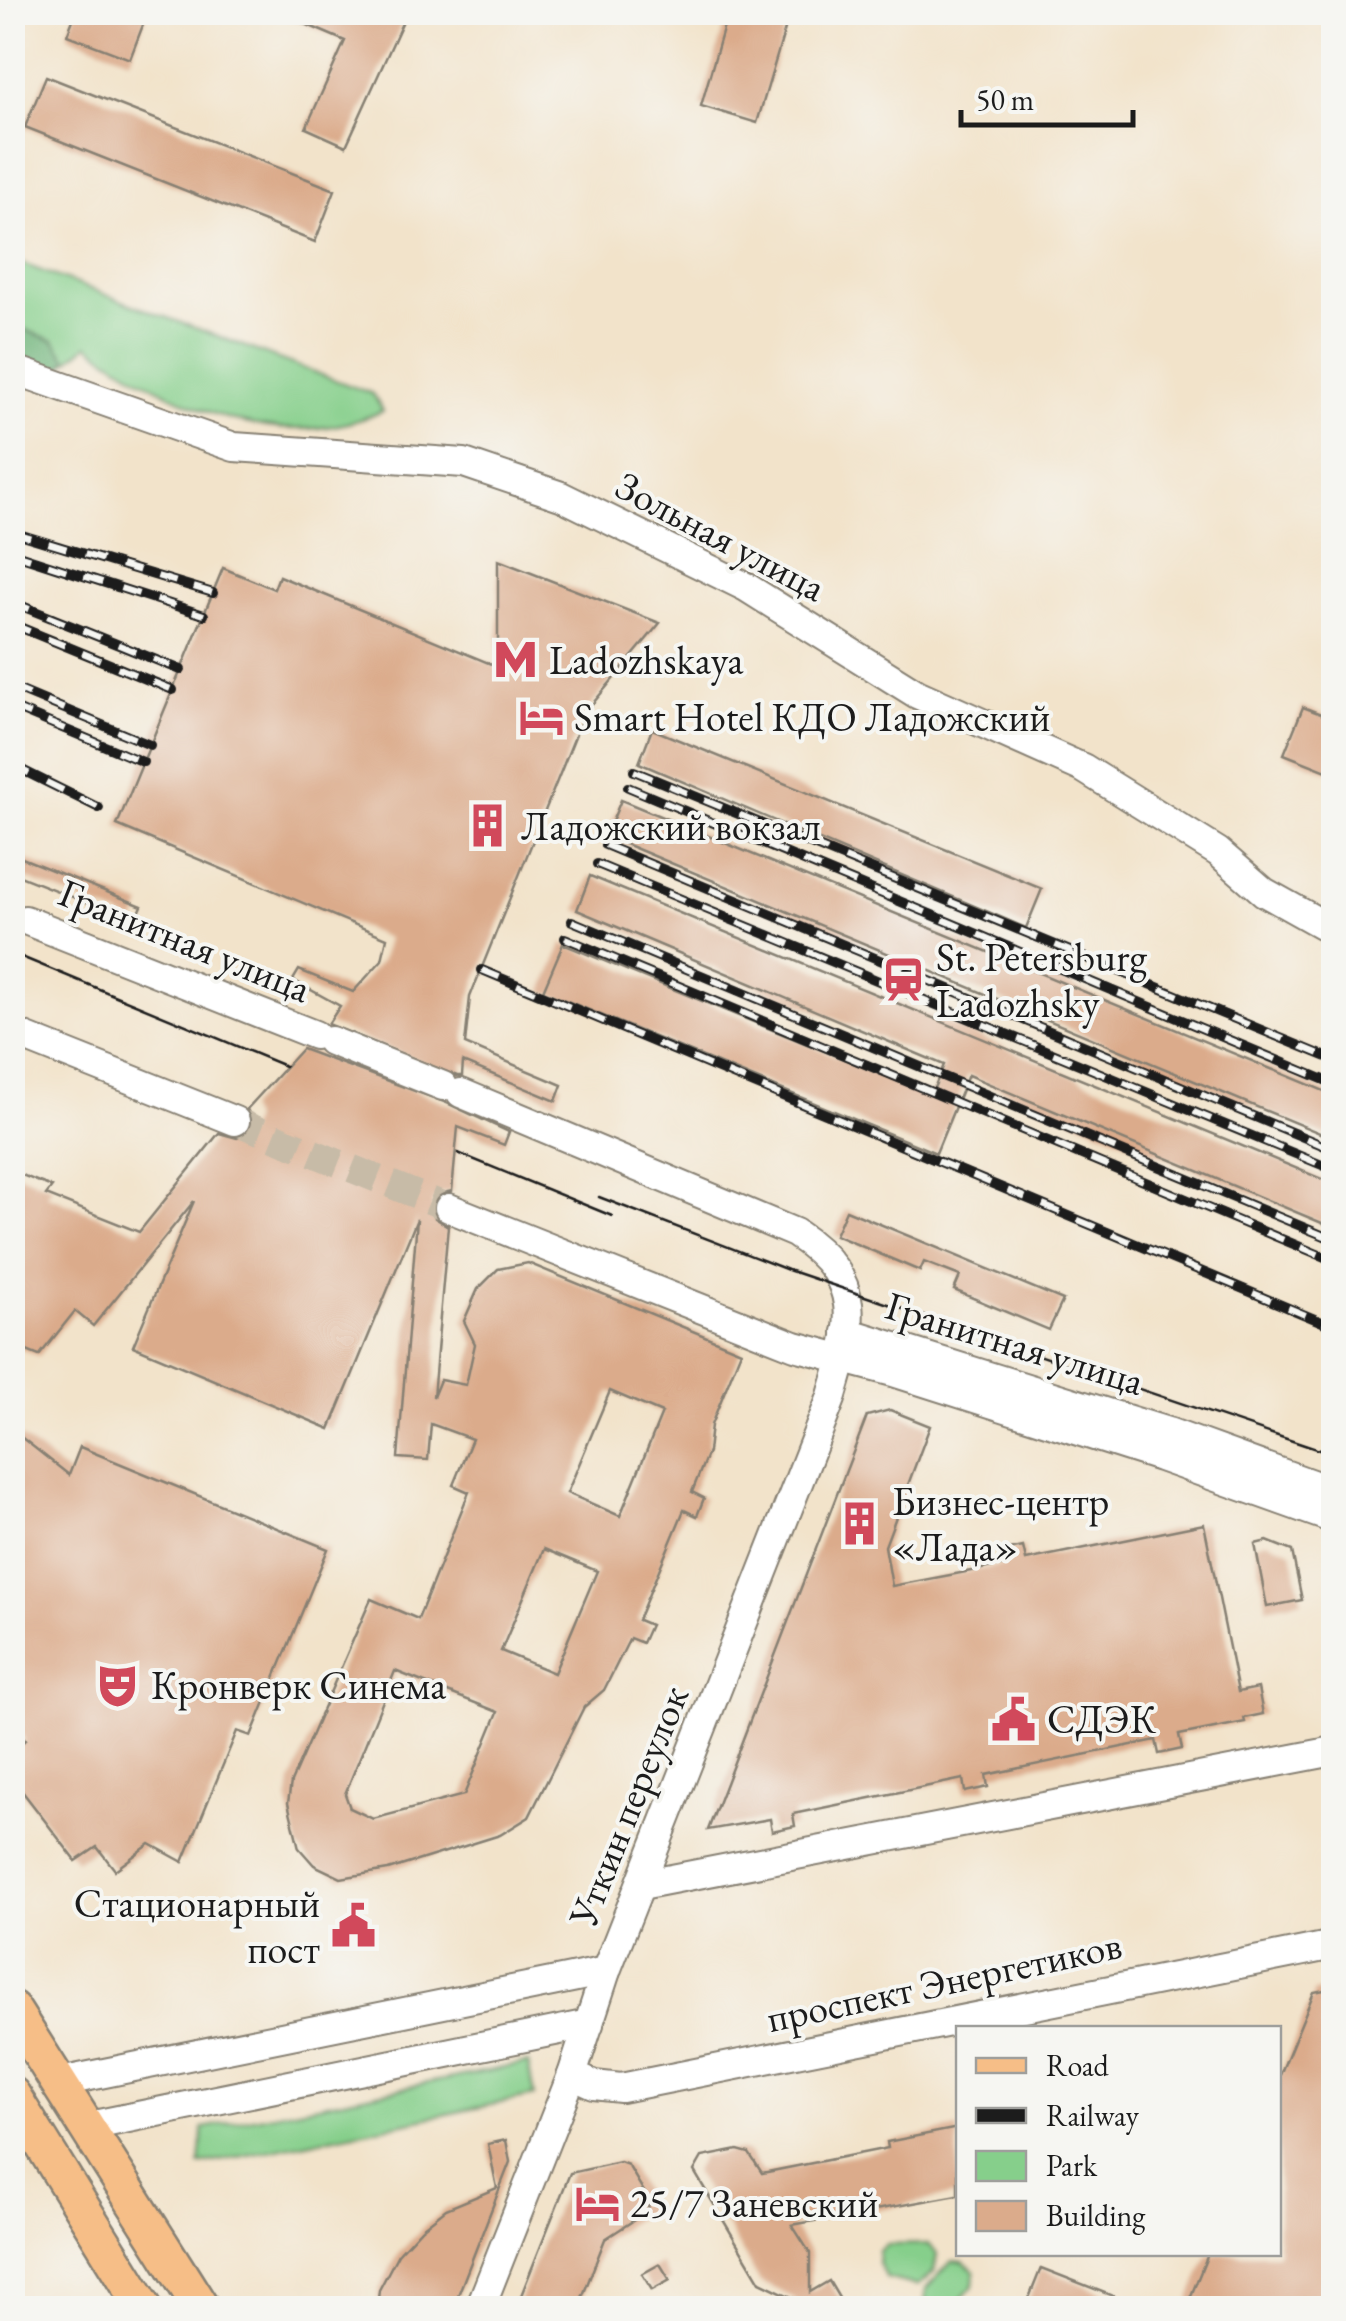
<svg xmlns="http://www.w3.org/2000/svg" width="1346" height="2321" viewBox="0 0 1346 2321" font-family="'EB Garamond',serif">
<rect width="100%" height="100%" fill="#f6f6f2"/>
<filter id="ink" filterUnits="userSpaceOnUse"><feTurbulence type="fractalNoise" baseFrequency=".01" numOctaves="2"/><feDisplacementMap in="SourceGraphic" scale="20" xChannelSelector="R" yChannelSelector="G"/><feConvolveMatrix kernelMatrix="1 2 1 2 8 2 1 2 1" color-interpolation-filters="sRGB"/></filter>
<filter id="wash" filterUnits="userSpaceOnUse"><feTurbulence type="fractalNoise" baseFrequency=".0048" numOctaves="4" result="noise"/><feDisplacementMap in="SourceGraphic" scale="40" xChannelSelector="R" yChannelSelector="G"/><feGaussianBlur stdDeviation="2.25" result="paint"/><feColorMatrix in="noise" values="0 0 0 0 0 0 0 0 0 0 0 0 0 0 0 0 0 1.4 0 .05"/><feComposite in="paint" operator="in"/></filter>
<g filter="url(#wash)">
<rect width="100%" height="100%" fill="#f2e3ca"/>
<g fill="#86cf8b" stroke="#517654" stroke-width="2.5">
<path d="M12 260 373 394 383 411C275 458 176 406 88 345L68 361 54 341 13 325Z"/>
<polygon points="528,2063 534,2096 200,2165 203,2128"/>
<polygon points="929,2244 937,2254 934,2272 917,2286 886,2278 878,2263 879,2251 887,2245"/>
<polygon points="952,2261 963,2262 975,2272 974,2285 953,2308 925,2308 926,2289"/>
</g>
<polygon fill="#6cb277" stroke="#44674a" stroke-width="2.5" points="12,325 54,341 68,361 59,369 13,354"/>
<g id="blocks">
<g fill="#dbab8b" fill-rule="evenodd">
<polygon points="76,12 148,12 130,59 67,35"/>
<polygon points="277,12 407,12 346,146 306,128 345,41"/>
<polygon points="728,12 790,12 757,123 701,106"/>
<polygon points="46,76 335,190 315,242 25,127"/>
<polygon points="498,560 660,623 584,714 470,997 465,1044 562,1085 556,1101 463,1062 462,1076 457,1076 328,1024 340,1006 293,980 299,970 353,992 382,960 387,938 117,825 223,568 274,589 279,576 498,667"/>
<polygon points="1303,707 1334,719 1334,774 1284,754"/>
<polygon points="652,729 1042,889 1026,928 639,763"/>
<polygon points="621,800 1334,1095 1334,1139 606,836"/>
<polygon points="12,854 142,906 135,922 12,873"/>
<polygon points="590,876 1334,1184 1334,1228 968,1075 936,1153 543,991 563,944 931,1095 944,1065 577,910"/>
<path d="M302 1049 447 1103 509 1132 504 1145 458 1127 452 1191 439 1194 432 1202 435 1218 448 1226 433 1397 440 1380 466 1385 475 1344 464 1321 478 1289 498 1269 528 1263 741 1351 711 1425 708 1452 692 1492 704 1498 697 1516 684 1510 638 1620 650 1625 642 1643 630 1638 604 1690 584 1707 529 1817 500 1835 388 1870 341 1878 314 1865 299 1848 288 1803 291 1782 371 1599 418 1619 469 1492 453 1485 472 1439 431 1424 428 1460 398 1458 417 1219 330 1429 133 1346 194 1201 93 1326 75 1311 39 1356 12 1345V1171L52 1187 46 1195 139 1232 219 1133 237 1138 247 1134 252 1119 247 1109ZM610 1391 662 1413 620 1516 567 1493ZM544 1549 597 1571 554 1673 501 1651ZM395 1671 498 1712 464 1795 373 1819 350 1808 345 1794Z"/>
<polygon points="846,1210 1063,1300 1049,1330 954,1290 960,1276 924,1262 920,1271 835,1235"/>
<polygon points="890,1410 930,1426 885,1546 892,1586 1003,1565 1000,1552 1023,1547 1026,1560 1204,1524 1238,1692 1258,1688 1263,1714 1244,1718 1245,1722 1179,1735 1182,1749 1159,1754 1156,1740 986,1775 988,1787 965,1792 963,1779 793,1814 795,1826 772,1831 770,1819 708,1830 867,1416"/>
<polygon points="12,1430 69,1475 80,1447 328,1549 251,1736 237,1731 183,1862 150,1844 115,1870 97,1847 76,1861 12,1778 12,1752 25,1740 12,1723"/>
<polygon points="1267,1541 1292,1551 1302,1600 1267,1607 1255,1544"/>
<polygon points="1334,1988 1334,2308 1186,2308 1208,2254 1278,2254 1278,2080 1314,1992"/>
<polygon points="958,2128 958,2195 792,2225 810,2253 810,2292 829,2281 845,2308 783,2308 798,2300 760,2282 694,2171 702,2157 738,2150 749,2153 762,2173 888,2148 887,2142"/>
<polygon points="506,2140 510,2162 453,2308 377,2308 379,2290 398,2254 422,2228 446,2209 497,2188 488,2144"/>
<polygon points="620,2162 628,2165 649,2200 648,2211 605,2239 578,2308 516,2308 570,2173"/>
<polygon points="660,2264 670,2280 652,2290 642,2274"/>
<polygon points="1041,2268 1141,2307 1141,2308 1025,2308"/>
</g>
</g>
</g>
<g filter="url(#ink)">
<use href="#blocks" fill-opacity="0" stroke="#878073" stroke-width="2.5"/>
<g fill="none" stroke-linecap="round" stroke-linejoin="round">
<polyline stroke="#c7bba7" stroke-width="28" stroke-dasharray="28 14" stroke-linecap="butt" points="235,1121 449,1208"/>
<defs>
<g id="minor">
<polyline points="12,369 234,447 464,463 561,496 746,587 917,694 1083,768 1218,852 1264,892 1334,931"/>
<polyline points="25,920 315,1035"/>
<polyline points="12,1032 235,1121"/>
<polyline points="331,1041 443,1086"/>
<path d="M461 1093 795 1233C867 1281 853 1325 831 1399L606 1971 572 2075 480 2308"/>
<polyline points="449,1208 795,1346 893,1372 1160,1457 1334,1519"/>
<polyline points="847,1332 1168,1432 1334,1492"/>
<polyline points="641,1885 1334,1751"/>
<polyline points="572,2075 594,2085 621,2088 1334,1945"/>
<polyline points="60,2082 606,1971"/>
<polyline points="89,2126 589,2024"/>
</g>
<g id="major">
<polyline points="12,2009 201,2308"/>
<polyline points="12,2095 144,2308"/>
</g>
</defs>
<use href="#minor" stroke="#878073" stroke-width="32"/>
<use href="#major" stroke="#878073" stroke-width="40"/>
<use href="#minor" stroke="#fff" stroke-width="28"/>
<use href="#major" stroke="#f6be87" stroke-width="35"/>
<g stroke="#1c1c1c" stroke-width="2.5">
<polyline points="12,953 285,1066"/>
<polyline points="458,1153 612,1216"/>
<polyline points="599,1197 788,1270 1334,1455"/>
</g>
<defs>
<g id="rail">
<polyline points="12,532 213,593"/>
<polyline points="12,553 204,615"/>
<polyline points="12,602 181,670"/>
<polyline points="12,624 173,690"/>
<polyline points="12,687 150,745"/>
<polyline points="12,707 143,762"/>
<polyline points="12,765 99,808"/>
<polyline points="634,771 1334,1060"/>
<polyline points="628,787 1334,1084"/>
<polyline points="605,845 1334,1150"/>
<polyline points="597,864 1334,1170"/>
<polyline points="572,921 1334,1240"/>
<polyline points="565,938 1334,1261"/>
<polyline points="482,970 1334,1327"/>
</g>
</defs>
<use href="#rail" stroke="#1c1c1c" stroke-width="10"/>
<use href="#rail" stroke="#f6f6f2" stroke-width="6" stroke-dasharray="19" stroke-linecap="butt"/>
</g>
</g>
<defs>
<symbol id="metro-bare" viewBox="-9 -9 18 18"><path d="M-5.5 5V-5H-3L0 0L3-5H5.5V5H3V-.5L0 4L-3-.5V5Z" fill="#d1495b" stroke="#f6f6f2" stroke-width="2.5" paint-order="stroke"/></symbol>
<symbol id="hotel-bare" viewBox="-9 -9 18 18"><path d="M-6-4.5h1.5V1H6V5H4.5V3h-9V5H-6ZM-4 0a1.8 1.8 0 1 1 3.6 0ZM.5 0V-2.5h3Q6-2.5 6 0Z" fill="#d1495b" stroke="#f6f6f2" stroke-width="2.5" paint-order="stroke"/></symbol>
<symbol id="building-bare" viewBox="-9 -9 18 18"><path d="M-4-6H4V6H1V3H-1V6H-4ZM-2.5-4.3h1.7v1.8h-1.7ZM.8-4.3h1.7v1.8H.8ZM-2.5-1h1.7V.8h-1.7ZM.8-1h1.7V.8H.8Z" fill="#d1495b" stroke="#f6f6f2" stroke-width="2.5" paint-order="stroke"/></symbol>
<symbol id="station-bare" viewBox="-9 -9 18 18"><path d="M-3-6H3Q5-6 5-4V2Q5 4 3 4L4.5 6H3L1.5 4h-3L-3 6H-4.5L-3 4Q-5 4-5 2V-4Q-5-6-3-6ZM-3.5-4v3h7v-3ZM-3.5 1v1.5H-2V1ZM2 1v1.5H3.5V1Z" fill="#d1495b" stroke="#f6f6f2" stroke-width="2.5" paint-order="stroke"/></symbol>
<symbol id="theatre-bare" viewBox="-9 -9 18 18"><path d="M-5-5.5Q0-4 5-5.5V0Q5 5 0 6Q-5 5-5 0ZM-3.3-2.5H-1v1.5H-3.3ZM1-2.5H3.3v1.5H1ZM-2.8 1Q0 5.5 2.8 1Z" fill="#d1495b" stroke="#f6f6f2" stroke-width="2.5" paint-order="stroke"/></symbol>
<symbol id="civic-bare" viewBox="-9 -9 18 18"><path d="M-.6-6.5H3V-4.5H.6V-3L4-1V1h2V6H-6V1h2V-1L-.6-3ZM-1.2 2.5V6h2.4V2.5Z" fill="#d1495b" stroke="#f6f6f2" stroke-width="2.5" paint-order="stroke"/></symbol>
</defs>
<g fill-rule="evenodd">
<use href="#metro-bare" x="484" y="628" width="63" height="63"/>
<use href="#hotel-bare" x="510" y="686" width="63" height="63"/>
<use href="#building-bare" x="456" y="794" width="63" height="63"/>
<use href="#station-bare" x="872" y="948" width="63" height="63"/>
<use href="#building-bare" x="828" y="1492" width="63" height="63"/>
<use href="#theatre-bare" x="86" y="1654" width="63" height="63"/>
<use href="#civic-bare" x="982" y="1688" width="63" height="63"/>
<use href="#civic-bare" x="322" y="1894" width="63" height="63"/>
<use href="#hotel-bare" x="566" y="2172" width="63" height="63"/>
</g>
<g text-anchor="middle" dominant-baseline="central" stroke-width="8" stroke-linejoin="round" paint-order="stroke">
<g font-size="40" fill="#1c1c1c" stroke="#f6f6f2">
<text transform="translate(721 536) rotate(28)">Зольная улица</text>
<text transform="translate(185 940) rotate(22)">Гранитная улица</text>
<text transform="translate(1015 1343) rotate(17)">Гранитная улица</text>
<text transform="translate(628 1806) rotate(-68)">Уткин переулок</text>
<text transform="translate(944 1981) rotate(-12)">проспект Энергетиков</text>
</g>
<g font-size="40" fill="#1c1c1c" stroke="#f6f6f2" text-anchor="start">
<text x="549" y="660">Ladozhskaya</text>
<text x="574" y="717">Smart Hotel КДО Ладожский</text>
<text x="521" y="826">Ладожский вокзал</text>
<text x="936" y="957">St. Petersburg<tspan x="936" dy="46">Ladozhsky</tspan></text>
<text x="892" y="1501">Бизнес-центр<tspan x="892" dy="46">«Лада»</tspan></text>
<text x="151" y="1685">Кронверк Синема</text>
<text x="1047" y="1719">СДЭК</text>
<text x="320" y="1903" text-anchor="end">Стационарный<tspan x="320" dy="46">пост</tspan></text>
<text x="630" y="2203">25/7 Заневский</text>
</g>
</g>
<rect width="1346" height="2321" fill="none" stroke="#f6f6f2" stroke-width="50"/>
<rect x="956" y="2026" width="325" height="230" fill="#f6f6f2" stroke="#9f9f9c" stroke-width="2.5"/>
<rect x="976" y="2058" width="50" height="15" fill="#f6be87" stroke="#9f9f9c" stroke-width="2.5"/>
<text x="1046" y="2076" font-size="30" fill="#1c1c1c">Road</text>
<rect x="976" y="2108" width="50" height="15" fill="#1c1c1c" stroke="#9f9f9c" stroke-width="2.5"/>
<text x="1046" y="2126" font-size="30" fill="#1c1c1c">Railway</text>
<rect x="976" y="2151" width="50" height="30" fill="#86cf8b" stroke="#9f9f9c" stroke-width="2.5"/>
<text x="1046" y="2176" font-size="30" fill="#1c1c1c">Park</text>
<rect x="976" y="2201" width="50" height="30" fill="#dbab8b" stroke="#9f9f9c" stroke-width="2.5"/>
<text x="1046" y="2226" font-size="30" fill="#1c1c1c">Building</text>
<path d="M961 110v15h172v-15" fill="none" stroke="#1c1c1c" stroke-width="5"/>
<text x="976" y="110" font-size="30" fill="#1c1c1c" stroke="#f6f6f2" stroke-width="8" paint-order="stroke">50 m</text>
</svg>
